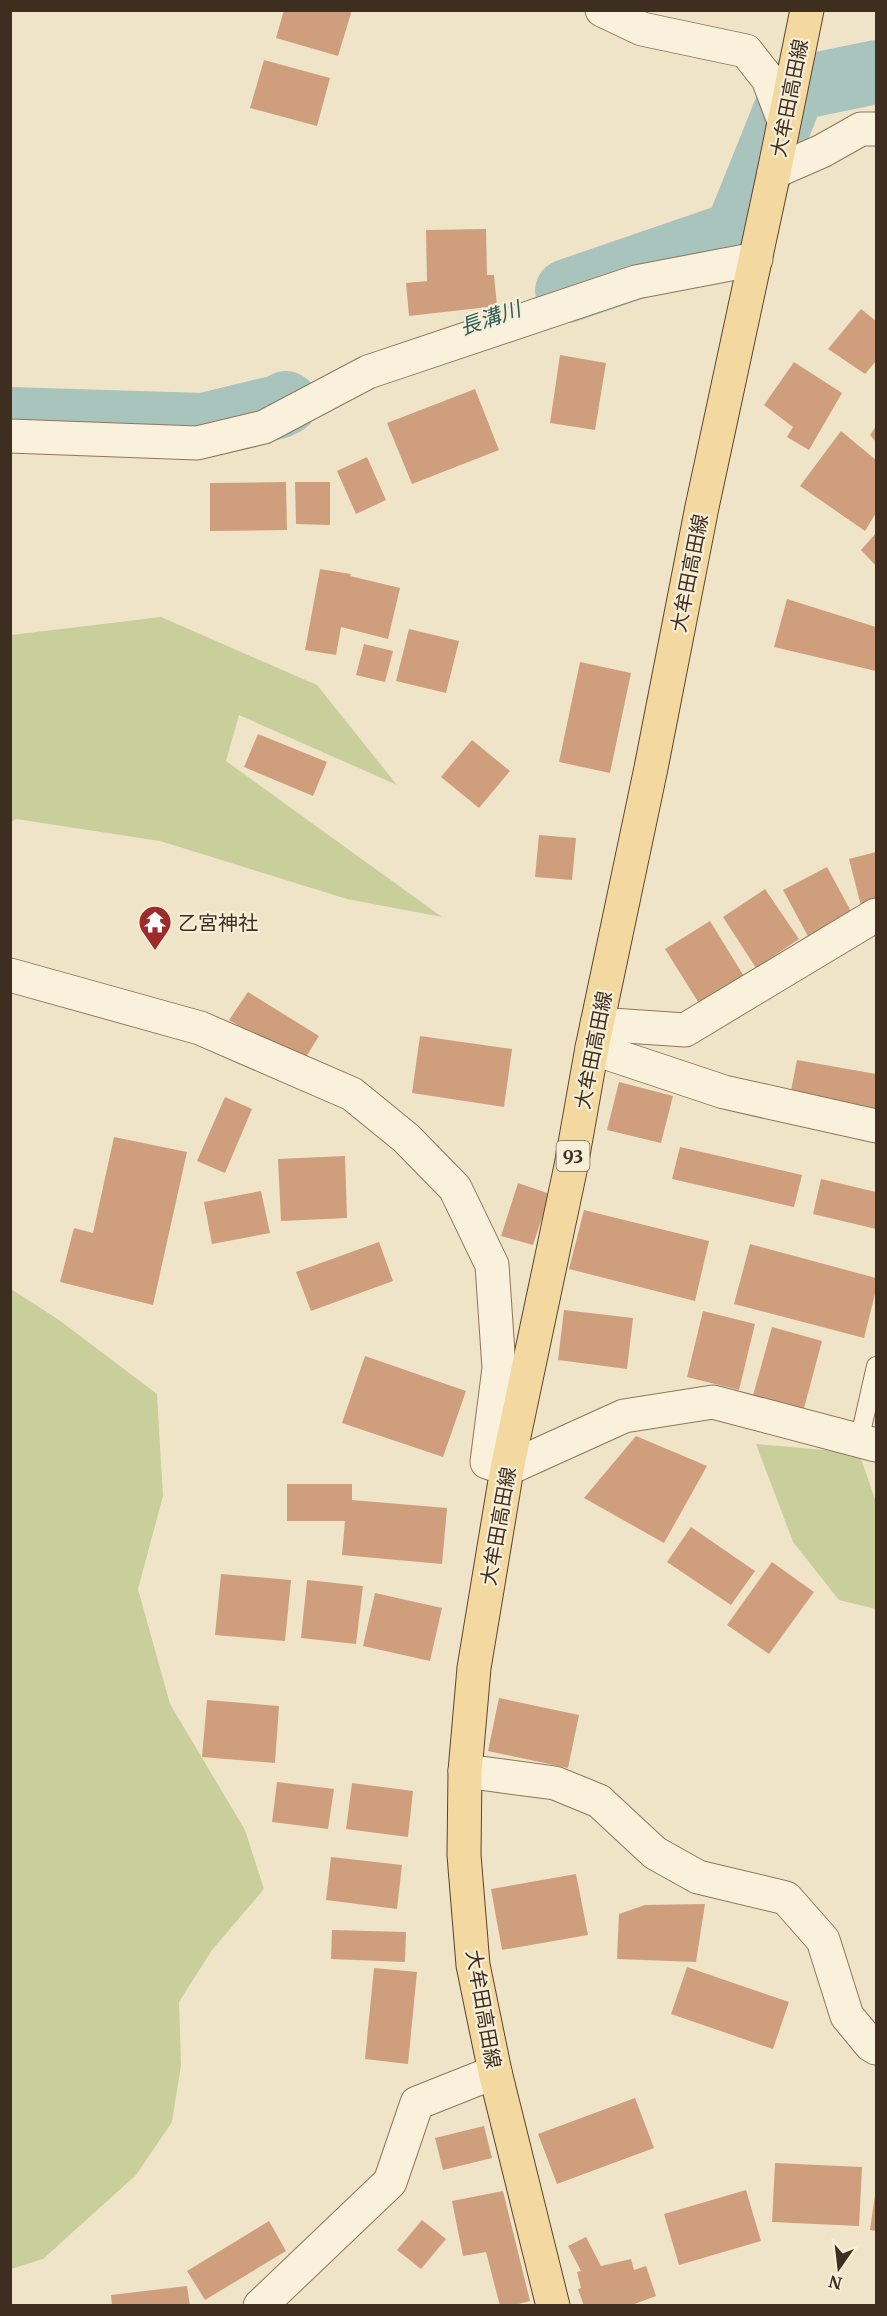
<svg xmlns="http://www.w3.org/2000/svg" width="887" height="2316" viewBox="0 0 887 2316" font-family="Merriweather,'Noto Sans JP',serif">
<rect width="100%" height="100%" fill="#f0e4c8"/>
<g fill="#c9cf9b">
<polygon points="161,617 317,685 397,785 239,715 226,761 442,917 347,899 160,841 16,819 11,822 11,635"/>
<polygon points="11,1289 59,1320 157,1394 163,1496 138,1589 170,1704 245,1830 264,1889 212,1950 179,2002 181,2065 172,2122 136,2175 43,2259 11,2269"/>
<polygon points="756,1444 859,1453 876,1502 876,1609 839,1600 793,1542"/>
</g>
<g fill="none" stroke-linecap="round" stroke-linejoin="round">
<g stroke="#a9c4bc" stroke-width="64">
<polyline points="567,291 736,233 794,89 876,72"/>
<polyline points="10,419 203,425 278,407 286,403"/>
</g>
</g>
<g fill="#cf9f7d">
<polygon points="284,10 352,10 338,56 276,38"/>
<polygon points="264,60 330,78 317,126 250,108"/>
<polygon points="486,229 487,275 494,275 497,306 409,316 406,283 427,281 426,230"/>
<polygon points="861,309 876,321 876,361 865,374 828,349"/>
<polygon points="560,355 606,363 595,430 550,423"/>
<polygon points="794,362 842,393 809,450 787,437 793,427 764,405"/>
<polygon points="475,389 499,450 412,484 387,423"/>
<polygon points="876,426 876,442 870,435"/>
<polygon points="841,431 876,460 876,513 865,531 800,486"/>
<polygon points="367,457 386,500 356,514 337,471"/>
<polygon points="286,482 287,530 210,531 210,483"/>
<polygon points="295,482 330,482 330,525 296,524"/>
<polygon points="876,533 876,566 861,550"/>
<polygon points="320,569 351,574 350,576 400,588 388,639 341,627 336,655 305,650"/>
<polygon points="787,599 876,627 876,671 774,647"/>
<polygon points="409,629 459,641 446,693 396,681"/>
<polygon points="364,644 393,651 385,682 356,675"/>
<polygon points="580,662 631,673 610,773 559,762"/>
<polygon points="258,734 327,762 313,796 244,767"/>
<polygon points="472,740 510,771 479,808 441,777"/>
<polygon points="539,835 576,838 572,880 535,877"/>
<polygon points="876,852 876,902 861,906 849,859"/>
<polygon points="827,867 853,915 809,938 783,890"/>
<polygon points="765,889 799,939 756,968 723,917"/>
<polygon points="710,921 745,978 700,1005 665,949"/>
<polygon points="248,992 319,1036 301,1065 229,1020"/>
<polygon points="420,1036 512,1049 504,1107 412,1093"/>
<polygon points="797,1060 876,1074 876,1112 790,1096"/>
<polygon points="619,1082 673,1096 661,1143 607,1130"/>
<polygon points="225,1097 252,1109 225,1173 197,1161"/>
<polygon points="114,1137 187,1152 153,1305 60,1282 74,1228 93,1233"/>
<polygon points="680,1147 802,1175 794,1207 672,1179"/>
<polygon points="345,1156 347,1218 281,1221 278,1159"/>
<polygon points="821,1179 876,1192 876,1229 813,1214"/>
<polygon points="518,1183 550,1194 533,1245 501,1236"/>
<polygon points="261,1191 270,1233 212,1244 204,1202"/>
<polygon points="584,1210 709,1241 695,1301 569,1269"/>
<polygon points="379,1242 393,1281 311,1311 296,1272"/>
<polygon points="750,1244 876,1278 876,1290 864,1338 734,1304"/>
<polygon points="564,1310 633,1318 627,1369 558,1360"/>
<polygon points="703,1311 755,1324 739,1390 687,1377"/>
<polygon points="772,1327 822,1341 803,1412 752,1399"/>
<polygon points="365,1356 466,1391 443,1457 342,1423"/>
<polygon points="636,1436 707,1466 664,1543 584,1498"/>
<polygon points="287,1484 352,1484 352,1500 447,1508 442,1564 342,1555 345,1521 287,1521"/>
<polygon points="691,1527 755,1571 731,1605 667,1562"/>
<polygon points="772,1562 814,1592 769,1654 727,1625"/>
<polygon points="221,1574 291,1580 285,1641 215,1635"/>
<polygon points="307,1580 363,1586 356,1644 301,1638"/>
<polygon points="375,1593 442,1608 430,1661 363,1646"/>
<polygon points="499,1698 579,1715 568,1768 488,1751"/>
<polygon points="207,1700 279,1706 275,1763 202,1757"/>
<polygon points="277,1782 334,1789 328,1829 272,1822"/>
<polygon points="352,1783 413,1791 408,1837 346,1829"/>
<polygon points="331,1857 402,1865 397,1909 326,1900"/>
<polygon points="576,1874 588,1935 502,1950 491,1889"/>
<polygon points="705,1904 696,1962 617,1959 619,1914 645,1905"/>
<polygon points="332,1930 406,1932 405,1962 331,1959"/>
<polygon points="687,1967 789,2002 773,2049 671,2014"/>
<polygon points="374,1968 417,1972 408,2064 365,2059"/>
<polygon points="635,2098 654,2148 557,2184 538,2134"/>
<polygon points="484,2126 492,2158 443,2170 435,2138"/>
<polygon points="775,2163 862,2167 859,2226 772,2222"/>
<polygon points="746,2190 761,2241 679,2265 664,2214"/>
<polygon points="503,2191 530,2301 511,2306 500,2306 486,2252 463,2256 452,2201"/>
<polygon points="875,2195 876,2196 876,2231 870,2230"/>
<polygon points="422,2220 446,2239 421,2269 397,2250"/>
<polygon points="269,2221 286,2251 205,2300 187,2271"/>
<polygon points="586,2237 601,2266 631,2259 634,2270 646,2266 656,2296 629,2306 584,2306 578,2289 581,2288 577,2272 581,2271 568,2246"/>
<polygon points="187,2286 190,2306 112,2306 111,2295"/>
</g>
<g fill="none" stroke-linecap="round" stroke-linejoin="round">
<defs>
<polyline id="service" points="859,1441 876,1366"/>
<g id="minor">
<polyline points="602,10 642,29 746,51 768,79 784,121"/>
<polyline points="774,172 822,151 861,129 876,129"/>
<polyline points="10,436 197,443 264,427 368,372 636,282 756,259"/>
<polyline points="10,975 200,1028 352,1094 406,1138 455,1188 492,1265 499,1368 487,1462 507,1469 624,1416 713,1402 876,1445"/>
<polyline points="597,1024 685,1030 876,915"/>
<polyline points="592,1048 724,1092 876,1126"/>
<polyline points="465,1771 555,1783 599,1801 655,1853 698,1877 786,1898 823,1940 847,2016 871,2045 876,2048"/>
<polyline points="260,2306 390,2182 417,2103 495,2072"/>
</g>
<polyline id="primary" points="553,2306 495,2072 473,1965 464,1855 465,1771 474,1668 507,1469 571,1166 592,1048 651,768 702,507 774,172 807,10"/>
</defs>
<use href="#service" stroke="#8d765c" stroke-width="20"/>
<use href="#minor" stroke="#8d765c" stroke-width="35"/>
<use href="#primary" stroke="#5b4430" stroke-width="35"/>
<use href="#service" stroke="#faf1dc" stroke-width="18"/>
<use href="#minor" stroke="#faf1dc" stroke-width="33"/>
<use href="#primary" stroke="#f3d9a0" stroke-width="33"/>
</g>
<defs>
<symbol id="temple-pin" viewBox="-11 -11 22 30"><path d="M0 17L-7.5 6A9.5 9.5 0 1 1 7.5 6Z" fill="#9e2a2b" stroke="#f7eed8"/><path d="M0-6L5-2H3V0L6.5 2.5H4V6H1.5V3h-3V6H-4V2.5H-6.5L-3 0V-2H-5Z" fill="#fff"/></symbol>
</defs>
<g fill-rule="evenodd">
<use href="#temple-pin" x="136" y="903" width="38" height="52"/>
</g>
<g text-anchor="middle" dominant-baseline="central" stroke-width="4.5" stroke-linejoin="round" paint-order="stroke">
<rect fill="#f7eed8" stroke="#756857" stroke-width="1.5" x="556.5" y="1141" width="33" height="30" rx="4.5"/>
<g font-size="18" font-weight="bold" fill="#3d2e20">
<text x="573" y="1156">93</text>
</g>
<g font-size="20" fill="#3d2e20" stroke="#f7eed8">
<text transform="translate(789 98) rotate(-79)">大牟田高田線</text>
<text transform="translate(689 573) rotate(-79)">大牟田高田線</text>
<text transform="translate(593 1050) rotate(-79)">大牟田高田線</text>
<text transform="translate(498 1526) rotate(-80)">大牟田高田線</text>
<text transform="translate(484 2009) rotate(80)">大牟田高田線</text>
</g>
<g font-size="20" fill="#3d2e20" stroke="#f7eed8" text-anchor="start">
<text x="178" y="922">乙宮神社</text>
</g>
<g font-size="21" font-style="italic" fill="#2f5d5a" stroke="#f7eed8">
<text transform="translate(490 318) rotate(-19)">長溝川</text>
</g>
</g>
<rect width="887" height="2316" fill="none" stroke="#3d2e20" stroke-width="24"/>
<g transform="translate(839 2268) rotate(194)" stroke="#f7eed8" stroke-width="4.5" paint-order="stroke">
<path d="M0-4.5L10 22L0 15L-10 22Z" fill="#3d2e20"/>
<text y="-9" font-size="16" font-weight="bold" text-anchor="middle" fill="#3d2e20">N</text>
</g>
</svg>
